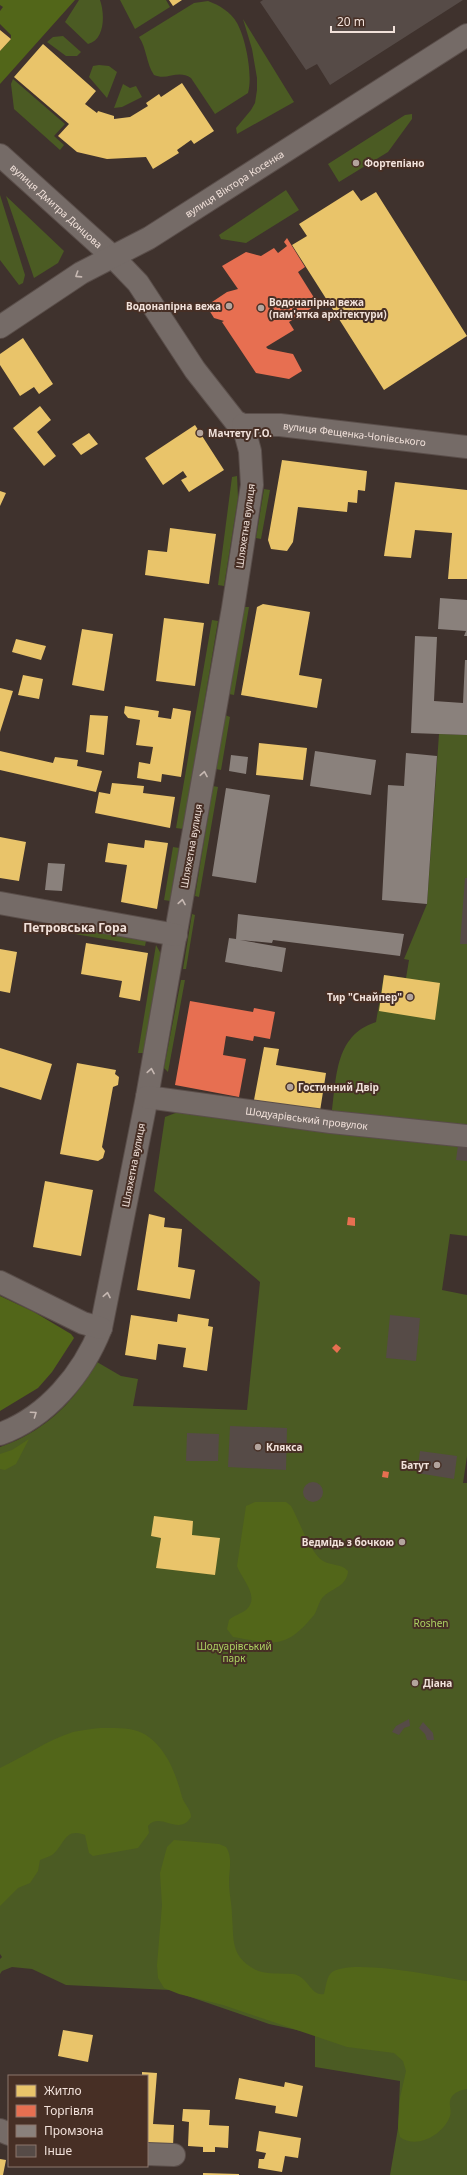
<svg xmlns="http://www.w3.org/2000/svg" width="467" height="2175" viewBox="0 0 467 2175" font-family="'Noto Sans',sans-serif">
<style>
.green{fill:#4b5b23}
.forest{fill:#526619}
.homes{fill:#e9c46a}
.shops{fill:#e76f51}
.industry{fill:#8a817c}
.building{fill:#564b47}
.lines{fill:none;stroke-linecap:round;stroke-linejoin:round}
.minor-casing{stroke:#5a4e4a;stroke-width:24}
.minor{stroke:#756b67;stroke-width:22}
.oneway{stroke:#c6b8b2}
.poi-dot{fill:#b3a49d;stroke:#472f25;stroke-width:1.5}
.labels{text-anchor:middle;stroke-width:4;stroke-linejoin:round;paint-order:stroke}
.poi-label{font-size:10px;font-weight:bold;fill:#f1e1da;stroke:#472f25;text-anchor:start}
.street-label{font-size:10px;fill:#f1e1da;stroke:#472f25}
.park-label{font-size:10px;fill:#acd162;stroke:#472f25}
.quarter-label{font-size:12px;font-weight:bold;fill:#f1e1da;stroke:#472f25}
</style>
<rect width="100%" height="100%" fill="#3f322d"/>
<path class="green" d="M79,0H100C105,14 105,40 88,44L65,22Z
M120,0H166L170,7L135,29Z
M208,1C219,5 231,12 237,23C246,39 253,76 248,93L215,114L191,78C178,69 167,81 154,75C146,63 147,49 139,37L194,3Z
M243,19L294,102L237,134L236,128L251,110L255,103L257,90V78L252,49Z
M63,36L81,52L77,56H66L47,42L53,37Z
M99,65L109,66L117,72L107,98L89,77L93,66Z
M13,79L65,124L54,136L64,145L60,150L14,109L11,84Z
M123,84L130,88L136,86L142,97L122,107L114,108Z
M412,114V119L388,152L339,182L328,164L405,115Z
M286,190L299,210L246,243L221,239L219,235Z
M0,195L25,275L23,283L19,285L0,260Z
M6,196L64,251L58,263L34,278Z
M237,476L238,498L224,586L218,585L232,477Z
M264,489L270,490L261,539L256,538Z
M244,607H249L234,695L229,694Z
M212,620L218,621L183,829L176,828Z
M225,715L230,717L221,770L216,769Z
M439,734L467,735V1236L450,1234L442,1290L467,1295V1456L463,1483H467V2175H390L398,2128L400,2081L315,2067V2034L269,2024L170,1990L66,1985L32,1969L12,1967L2,1971L0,1974V1959L2,1957L0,1954V1447C33,1436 62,1414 82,1385C88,1377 92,1369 97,1362L121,1376L138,1379L133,1406L247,1410L260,1282L154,1191L165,1117L178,1112L331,1118C337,1080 333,1036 376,1022L384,975L406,978L409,960L404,959L427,904Z
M213,786L218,787L199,897L195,896Z
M173,847L179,848L170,901L164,900Z
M192,914L195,915L186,969H183Z
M64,925L146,941L145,946L63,932Z
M156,945L161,954V960L143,1053H138Z
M181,980H185L168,1072L164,1068Z"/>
<path class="forest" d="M0,0H75L0,84V51L11,39V35L0,24V11L3,7L0,5Z
M0,1296L34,1312L71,1334L74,1338L52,1372L38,1388L0,1411Z
M29,1439L16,1464L5,1470L0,1469V1454L12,1450Z
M255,1502H286L291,1506C299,1520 310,1553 323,1561C331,1566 341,1563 348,1571C347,1586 333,1588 324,1596C319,1600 318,1609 314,1615C285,1650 275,1644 233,1637L227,1629L229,1620C234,1615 241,1614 246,1610C261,1597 241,1578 237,1566L246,1506Z
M100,1728C115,1728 134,1727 146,1735C167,1749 176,1774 182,1797C184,1804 191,1809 191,1817C179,1837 160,1811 148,1826L149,1833L138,1848L93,1856L89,1853L85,1835C64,1827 65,1845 52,1855C49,1857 44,1858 40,1860L38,1871L30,1883L18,1888L0,1906V1768C24,1757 47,1740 73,1732C82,1730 91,1729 100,1728Z
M174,1840L219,1844L226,1847C233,1858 229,1869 229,1882C229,1894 232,1904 232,1916C234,1939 230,1955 254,1969C265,1975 281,1973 293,1974C308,1976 311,1997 324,1994C326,1987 326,1979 331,1973C348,1957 442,1977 467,1981V2089C461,2090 454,2092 451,2098C448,2104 452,2110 450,2116C444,2134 417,2150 400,2137L398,2128L400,2098L406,2071L403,2061L394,2053L347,2047L223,2005L179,1994L164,1988L158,1978L157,1965L162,1905L160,1873L167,1847Z"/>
<path class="homes" d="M169,0H182L173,6Z
M0,30L11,39L0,51Z
M43,44L96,91L85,104L97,113L98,111L114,116V119L130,117L148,106L146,103L159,94L161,97L182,83L214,131L194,144L191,140L177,150L179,153L153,169L146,157L107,159L77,152L58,136L69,124L14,77Z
M353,190L361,201L376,192L467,336L384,390L292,245L307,236L299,224Z
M23,338L53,384L39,394L34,387L20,396L0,365V354Z
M40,406L51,420L37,432L56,456L44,466L13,428Z
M195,425L224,470L189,492L181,480L187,477L183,471L163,485L145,458Z
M89,433L98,444L81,455L72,444Z
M282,460L367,471L365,491L358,490L357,503L348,502L347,512L298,507L293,542L287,551L271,549L268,540Z
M395,482L467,490V579H448L452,533L415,530L411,558L384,556Z
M0,491L6,493L0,506Z
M170,528L216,534L209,584L145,575L148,550L167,552Z
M263,604L310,612L299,675L322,679L317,708L241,695L257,607Z
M164,618L204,623L195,686L156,681Z
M82,629L113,634L104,691L72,685Z
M16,639L46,646L41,660L12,652Z
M23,675L43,679L39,699L18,695Z
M0,688L13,691L0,732Z
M125,706L159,711L158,717L171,719L173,708L191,711L181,777L162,774L161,782L137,778L139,762L150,764L153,747L136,745L140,720L128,718L124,713Z
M90,715L108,716L104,755L86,752Z
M259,743L307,748L303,780L256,775Z
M0,751L53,763L55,757L78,760L77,766L102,771L96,792L0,770Z
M112,783L144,786L143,793L175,797L170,828L95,813L99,792L110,794Z
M0,837L26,842L19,881L0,878Z
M145,840L168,843L157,909L121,902L127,865L105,862L108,843L144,848Z
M86,943L148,953L140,1001L119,997L122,981L81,974Z
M0,949L17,952L10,993L0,991Z
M384,975L440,983L435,1020L379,1011Z
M264,1047L279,1049L276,1065L326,1073L320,1111L254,1100Z
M0,1048L52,1064L41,1100L0,1087Z
M77,1063L116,1070L115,1074L119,1077L118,1085L113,1087L102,1147L105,1151L103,1158L98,1161L60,1154Z
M45,1181L93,1190L81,1256L33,1247Z
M149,1214L165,1218L164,1227L182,1229L178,1267L195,1270L190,1299L137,1290Z
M178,1314L209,1319L208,1326L213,1327L207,1371L183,1367L186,1348L158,1344L156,1360L125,1355L131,1315L177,1322Z
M154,1516L193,1521L192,1535L220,1538L215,1575L156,1568L161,1538L151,1536Z
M63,2030L93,2035L88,2062L58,2056Z
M142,2072L157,2073L153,2124L174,2125L173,2146L147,2144V2076H142Z
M239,2078L284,2087L285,2082L303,2086L297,2117L275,2113L276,2106L235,2099Z
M183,2109L210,2110L209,2125L229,2126L228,2148L215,2147V2152H203V2147L188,2146L189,2122L182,2121Z
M259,2131L301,2138L298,2158L285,2156L282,2172L258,2168L259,2159H264L266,2153L256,2151Z
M0,2159L6,2160L3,2175H0Z
M203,2173L239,2174V2175H203Z"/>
<path class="shops" d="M287,238L305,267L298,272L318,304L289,322L294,330L266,347L268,349L293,354L302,371L289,379L256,373L222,322L224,321L214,318L209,310L212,302L227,292L238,289L222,266L246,252L261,256L274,248L278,253L287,246L284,242Z
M190,1001L253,1012L254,1008L275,1012L270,1039L254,1036L253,1041L226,1036L223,1055L246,1059L239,1097L175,1085Z
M348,1217L355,1218V1226L347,1225Z
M336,1344L341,1348L337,1353L332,1348Z
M383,1471L389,1472L388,1478L382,1477Z"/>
<path class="industry" d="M440,598L467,600V636H464L466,631L438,629Z
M415,636L437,637L434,701L463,703L465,660H467V735L411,733Z
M315,751L376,760L371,795L310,786Z
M406,753L437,756L427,904L382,900L388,785L404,786Z
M231,755L248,757L246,774L229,771Z
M226,788L270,795L256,883L212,876Z
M48,863L65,864L62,891L45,890Z
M238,914L404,934L400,956L273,940L272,943L240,940L286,948L282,972L225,962L229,938L236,939Z"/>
<path class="building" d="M263,0H463L330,85L317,64L306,70L260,2Z
M465,878H467V944H460Z
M458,1145L467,1146V1161L456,1160Z
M390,1315L420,1318L416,1361L386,1358Z
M230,1426L287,1428L286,1470L228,1467Z
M187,1433L219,1434L218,1461H186Z
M420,1451L457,1456L454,1479L417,1473Z
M303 1492a10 10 0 1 1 20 0a10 10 0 1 1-20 0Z
M409,1719L410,1726L404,1728L399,1735L392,1732L396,1726Z
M423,1722L433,1733L434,1740H427L425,1734L419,1728Z"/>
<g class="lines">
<defs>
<g id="minor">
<path id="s1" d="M0,155L113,257L138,283L195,370L235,421L243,425L250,451L252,485L233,608L147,1097L101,1328C83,1374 47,1417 0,1434"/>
<path id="s2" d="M0,327L81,273L149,238L467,35"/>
<path id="s3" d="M243,425H280L467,447"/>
<path d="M0,903L176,935"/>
<path id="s4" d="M147,1097L331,1122L467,1136"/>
<path d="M0,1282L83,1323L101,1328"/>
<path d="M0,2130L9,2134"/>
<path d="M147,2154L174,2155"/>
</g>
</defs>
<use href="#minor" class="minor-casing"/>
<use href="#minor" class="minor"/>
</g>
<defs><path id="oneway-chevron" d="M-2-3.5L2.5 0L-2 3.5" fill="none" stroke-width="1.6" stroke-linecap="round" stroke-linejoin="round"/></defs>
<g class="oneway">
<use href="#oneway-chevron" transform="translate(78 275) rotate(147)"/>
<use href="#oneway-chevron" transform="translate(204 774) rotate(-80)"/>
<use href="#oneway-chevron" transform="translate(182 902) rotate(-80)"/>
<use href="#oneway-chevron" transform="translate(151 1071) rotate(-80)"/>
<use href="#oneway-chevron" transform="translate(107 1295) rotate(-79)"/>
<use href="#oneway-chevron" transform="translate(34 1414) rotate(-35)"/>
</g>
<g class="poi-dot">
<circle cx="356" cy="163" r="4"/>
<circle cx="229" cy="306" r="4"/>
<circle cx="261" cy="308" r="4"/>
<circle cx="200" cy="433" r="4"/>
<circle cx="410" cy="997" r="4"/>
<circle cx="290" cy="1087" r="4"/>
<circle cx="258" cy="1447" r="4"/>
<circle cx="437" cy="1465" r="4"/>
<circle cx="402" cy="1542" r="4"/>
<circle cx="415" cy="1683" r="4"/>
</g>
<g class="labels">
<g class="poi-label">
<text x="364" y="167">Фортепіано</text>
<text x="269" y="306">Водонапірна вежа<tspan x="269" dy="12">(пам'ятка архітектури)</tspan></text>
<text x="221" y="310" text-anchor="end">Водонапірна вежа</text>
<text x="208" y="437">Мачтету Г.О.</text>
<text x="402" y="1001" text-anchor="end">Тир "Снайпер"</text>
<text x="298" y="1091">Гостинний Двір</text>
<text x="266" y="1451">Клякса</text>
<text x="429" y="1469" text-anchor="end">Батут</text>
<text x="394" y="1546" text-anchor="end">Ведмідь з бочкою</text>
<text x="423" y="1687">Діана</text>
</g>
<g class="street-label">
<text dy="4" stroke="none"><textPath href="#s2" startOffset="275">вулиця Віктора Косенка</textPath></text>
<text dy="4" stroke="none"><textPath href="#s1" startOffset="76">вулиця Дмитра Донцова</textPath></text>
<text dy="4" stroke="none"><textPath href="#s3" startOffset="112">вулиця Фещенка-Чопівського</textPath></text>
<text transform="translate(245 526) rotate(-82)" y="4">Шляхетна вулиця</text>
<text transform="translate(191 846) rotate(-80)" y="4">Шляхетна вулиця</text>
<text dy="4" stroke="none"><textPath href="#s4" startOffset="161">Шодуарівський провулок</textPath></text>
<text transform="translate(133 1165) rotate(-79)" y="4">Шляхетна вулиця</text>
</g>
<g class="park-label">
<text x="431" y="1627">Roshen</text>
<text x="234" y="1650">Шодуарівський<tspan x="234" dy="12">парк</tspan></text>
</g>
<g class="quarter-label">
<text x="75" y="932">Петровська Гора</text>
</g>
</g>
<rect x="8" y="2075" width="140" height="92" fill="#472f25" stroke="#8b766d"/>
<rect x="16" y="2085" width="20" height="12" fill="#e9c46a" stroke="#8b766d"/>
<text x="44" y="2095" font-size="12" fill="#f1e1da">Житло</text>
<rect x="16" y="2105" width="20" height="12" fill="#e76f51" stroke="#8b766d"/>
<text x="44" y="2115" font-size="12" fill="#f1e1da">Торгівля</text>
<rect x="16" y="2125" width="20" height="12" fill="#8a817c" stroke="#8b766d"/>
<text x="44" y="2135" font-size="12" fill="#f1e1da">Промзона</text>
<rect x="16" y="2145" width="20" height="12" fill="#564b47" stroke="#8b766d"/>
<text x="44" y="2155" font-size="12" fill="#f1e1da">Інше</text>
<path d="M331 26v6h63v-6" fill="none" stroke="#f1e1da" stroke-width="2"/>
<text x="337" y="26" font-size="12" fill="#f1e1da" stroke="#472f25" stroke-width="3" paint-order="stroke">20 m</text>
</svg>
